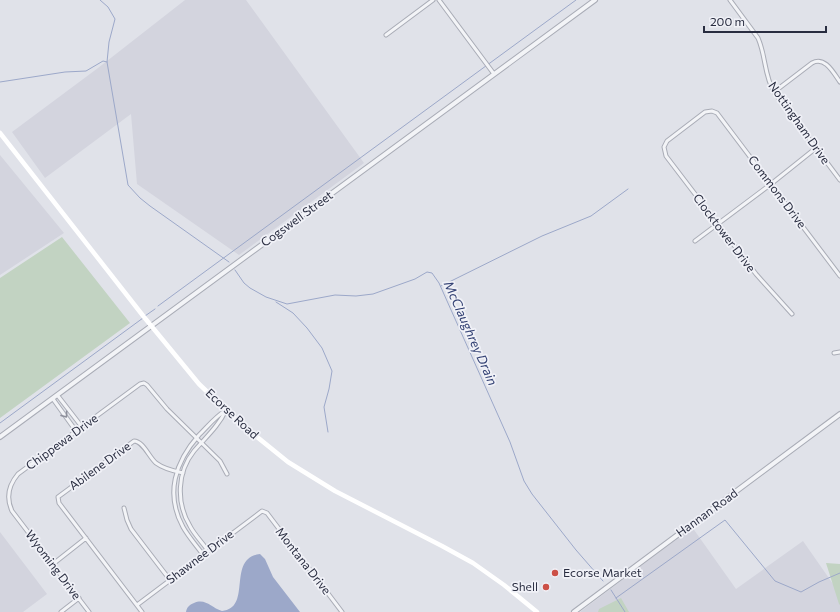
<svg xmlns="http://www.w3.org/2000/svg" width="840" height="612" viewBox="0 0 840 612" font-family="Commissioner,sans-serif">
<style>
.built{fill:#d3d4de}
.green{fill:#c2d3c2}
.water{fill:#9ca8c9}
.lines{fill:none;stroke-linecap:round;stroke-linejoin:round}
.stream{stroke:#9ca8c9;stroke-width:1}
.minor-casing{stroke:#a9acb6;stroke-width:5}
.tertiary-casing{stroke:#a9acb6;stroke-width:6}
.minor{stroke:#f3f4f7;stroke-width:3}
.tertiary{stroke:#f3f4f7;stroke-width:4}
.secondary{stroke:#fff;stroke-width:4.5}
.oneway{stroke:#8e909c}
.poi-dot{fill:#cc5047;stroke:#f0f1f7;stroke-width:1.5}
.labels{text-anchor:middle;stroke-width:3.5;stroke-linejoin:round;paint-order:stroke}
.street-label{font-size:12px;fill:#292d40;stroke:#f0f1f7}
.poi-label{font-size:12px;fill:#292d40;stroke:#f0f1f7;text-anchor:start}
.water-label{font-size:13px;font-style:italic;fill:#344274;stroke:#f0f1f7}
</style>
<rect width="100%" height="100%" fill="#e0e2e9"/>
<path class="built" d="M185,0H246L364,163L239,255L137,184L131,114L45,178L12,132L98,68Z
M0,155L64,233L0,275Z
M692,527L736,589L803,541L840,594V612H580Z
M0,532L47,594L23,612H0Z"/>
<path class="green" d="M62,237L130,323L0,418V278Z
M826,563L840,564V605L839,604Z
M621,598L629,612H598L599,609Z"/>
<path class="water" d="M260,554L265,559L273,577L300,612H186C187,607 189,605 194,603C206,598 211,608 222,611C253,608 226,558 260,554Z"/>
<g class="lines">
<path class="stream" d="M100,0L108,7L115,19L109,42L107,62L128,185L140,198L150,206L229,262
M0,82L65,72L86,71L103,61L107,62
M235,270L244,283L250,288L266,297L287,304L335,295L356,296L373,294L415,279L427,272L432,273L439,283L510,442L524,481L532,494L576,550L603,581
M441,286L542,236L591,216L628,189
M276,302L293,313L307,328L322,348L332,371L329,389L324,407L328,432
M158,306L576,0
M145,316L155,309
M0,423L143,318
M611,590L625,612
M616,598L725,520L775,581L801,592L819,582L840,573"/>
<defs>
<path id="minor" d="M439,0L494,74
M730,0L758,38C766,56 764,75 774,92L840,180
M386,35L433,0
M774,92L812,63C825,56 833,72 840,82
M695,241L771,184L816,148
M792,314L756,274L666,156L664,147L667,141L705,112L712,111L717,113L840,276
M834,353L840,352
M58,396L82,427
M53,399L76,431
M226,410C219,426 205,438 194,451C177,472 176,503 190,526C194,534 201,541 206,548V553L201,552C195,544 188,536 183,527C165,494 175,462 199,435C208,426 215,417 226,410Z
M124,508L127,520L131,529L170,580
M53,564L86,538
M137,605L262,511L267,513L342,612
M61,612L79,598
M89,612L12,511C6,498 8,486 18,474L140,384L144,383L147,385L167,409L220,461L227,474
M142,612L59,503L58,497L134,441C143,441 149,457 156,463C164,469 173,471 183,473"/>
<path id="tertiary" d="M0,437L595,0
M574,612L840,414"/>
</defs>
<use href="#minor" class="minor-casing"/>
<use href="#tertiary" class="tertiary-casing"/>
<use href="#minor" class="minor"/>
<use href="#tertiary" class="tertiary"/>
<path class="secondary" d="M0,133L144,317L199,384L241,424L288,462L335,491L442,546L473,563L504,585L537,612"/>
</g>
<defs><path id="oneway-chevron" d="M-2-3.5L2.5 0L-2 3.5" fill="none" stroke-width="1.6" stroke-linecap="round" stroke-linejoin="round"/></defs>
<use class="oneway" href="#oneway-chevron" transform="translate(65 415) rotate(54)"/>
<g class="poi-dot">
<circle cx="555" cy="573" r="4"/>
<circle cx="546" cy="587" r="4"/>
</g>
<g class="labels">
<g class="street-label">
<text transform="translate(799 123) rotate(55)" y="4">Nottingham Drive</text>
<text transform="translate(777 192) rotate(53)" y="4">Commons Drive</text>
<text transform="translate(297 219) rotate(-36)" y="4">Cogswell Street</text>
<text transform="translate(724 233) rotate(53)" y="4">Clocktower Drive</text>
<text transform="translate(232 414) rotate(43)" y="4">Ecorse Road</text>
<text transform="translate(62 442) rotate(-36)" y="4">Chippewa Drive</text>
<text transform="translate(100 466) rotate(-36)" y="4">Abilene Drive</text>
<text transform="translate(707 513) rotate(-36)" y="4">Hannan Road</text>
<text transform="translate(200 557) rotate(-37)" y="4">Shawnee Drive</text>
<text transform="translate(303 561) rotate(52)" y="4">Montana Drive</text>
<text transform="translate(53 565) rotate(53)" y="4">Wyoming Drive</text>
</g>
<g class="poi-label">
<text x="563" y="577">Ecorse Market</text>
<text x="538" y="591" text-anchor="end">Shell</text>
</g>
<g class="water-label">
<text transform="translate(471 333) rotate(66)" y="5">McClaughrey Drain</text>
</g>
</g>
<path d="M704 26v6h122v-6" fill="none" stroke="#292d40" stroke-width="2"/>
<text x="710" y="26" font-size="12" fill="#292d40" stroke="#f0f1f7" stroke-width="3" paint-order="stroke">200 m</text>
</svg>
